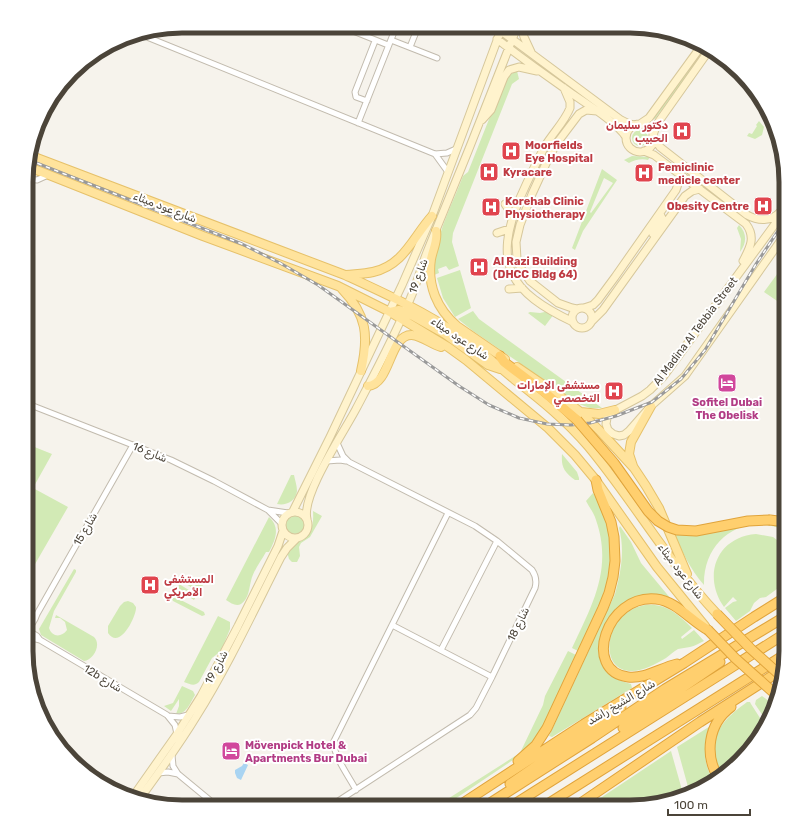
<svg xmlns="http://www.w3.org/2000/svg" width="812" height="833" viewBox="0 0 812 833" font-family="Rubik,Vazirmatn,sans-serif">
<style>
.green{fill:#d2eab5;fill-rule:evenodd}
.water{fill:#a9d4f2}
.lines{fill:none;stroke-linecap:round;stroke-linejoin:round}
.street-casing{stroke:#c2bbae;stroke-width:7}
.secondary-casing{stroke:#d6c79b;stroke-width:9}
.primary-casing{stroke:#e6c16a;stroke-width:10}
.highway-casing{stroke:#e0a43c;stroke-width:11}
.street{stroke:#fff;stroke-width:5}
.secondary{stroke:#fff3cd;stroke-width:7}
.primary{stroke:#ffe39c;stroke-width:8}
.highway{stroke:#ffcf6e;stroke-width:9}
.rail-casing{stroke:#9a9a9a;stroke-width:3}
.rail{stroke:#fff;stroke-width:1.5;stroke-dasharray:4.5;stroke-linecap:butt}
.highway-bridge-casing{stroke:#e0a43c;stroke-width:11;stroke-linecap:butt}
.highway-bridge{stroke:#ffcf6e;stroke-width:9}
.labels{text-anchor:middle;stroke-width:4;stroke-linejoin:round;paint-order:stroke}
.health-label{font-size:11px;font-weight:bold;fill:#be3a42;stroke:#fff;text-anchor:start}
.street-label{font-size:11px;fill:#4b4439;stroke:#fff}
.hotel-label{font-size:11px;font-weight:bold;fill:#b23c85;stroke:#fff}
.rim{fill:none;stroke:#4b4439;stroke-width:5}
</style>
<rect width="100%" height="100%" fill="#f6f3ec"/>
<path class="green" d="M706,46L708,47L655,119L653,118Z
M517,71L519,79L512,84L453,233L452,242L459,266L449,270L446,266L438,269L439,273L434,275C432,241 451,208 463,176L468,172L503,84L509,75Z
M759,121L764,127L762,135L755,139L747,136L749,133L752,134L757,126L756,125Z
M632 138a8 8 0 1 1 16 0a8 8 0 1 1-16 0Z
M632,156L650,157L648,160C642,158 634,160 629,163L624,160Z
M602,169L617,180L583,231L575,250L572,248ZM604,178L613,183L591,213L590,212Z
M739,225C747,233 747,243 740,252L741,239L737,228Z
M786,262V307L764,292Z
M460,270L471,308L455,317L443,298L437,278Z
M473,311L479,319L602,408H590L579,404L473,331L458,319Z
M549,311L554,314L545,326L528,313L530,312L540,313Z
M27,444L52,454L33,488L68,507L27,578Z
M562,454L577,472L579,478V480H575C564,472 561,467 562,454Z
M291,475H294C295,480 297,486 297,491C296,501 286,506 277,504Z
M593,493C600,500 603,511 606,521C621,569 598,609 578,651L572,648C592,605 613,569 596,520C594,513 589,507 586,501Z
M313,511L322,516L310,537L301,543L299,547L300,556L297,562H292L289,559L287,552C301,533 315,540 313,511Z
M285 524a10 10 0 1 1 20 0a10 10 0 1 1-20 0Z
M269,517C281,528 275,540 269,552H266C261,561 253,571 251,581C249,588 249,599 241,604C236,607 231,603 226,600Z
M742,524H786V531C744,511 703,539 704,585C690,569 682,551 673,532Z
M620,526L631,542L641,563L671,599C665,597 659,594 653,594C603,595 573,670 631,684L632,688L552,737L549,736L615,594C621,572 625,550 619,528Z
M756,534L773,537L785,546L786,581L781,586L766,597L760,598L754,603L750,611L736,621L725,608L733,602L737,601L733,597L724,607L722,604C703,573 718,537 756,534Z
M74,569L76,570V572L54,611L49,628C52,637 61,638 67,630L65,622L60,618H55L56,615L94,637C102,645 93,660 84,661L41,635L39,629Z
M183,578H187L203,585L199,592L181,581Z
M179,584L197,595L194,600C188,596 177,593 179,584Z
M173,597H175L204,612L205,615L202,616L173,601L172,599Z
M128,601L133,603L136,607C137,615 120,651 108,633V626L120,606L124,602Z
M645,605C666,603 678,614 692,628L681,637L682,639L694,630L704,641C699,643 695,646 690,647C686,648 682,648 678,649C673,652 670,655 666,658C656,664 643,671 632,671C604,671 605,636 619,620C626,612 634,607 645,605Z
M218,616L230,622V629L221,651L212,658L199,682C194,687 190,684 184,682Z
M568,651L576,655L540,732L532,744L516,758L443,807H435L520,753L543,705L545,696Z
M182,686L193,691L195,695C190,703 187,714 176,714L179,706V699L171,711L164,706L173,703Z
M762,696L773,704L767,722L755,704L756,700Z
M747,702H750L751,704L760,718L766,725L765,729L722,775C720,771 717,766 715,761C708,733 727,717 747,702Z
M712,725C702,744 703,764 714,782L690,794L677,747Z
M671,751L684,797L680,799L653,804L612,806C604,802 599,807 591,807L590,805Z"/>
<path class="water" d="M244,763L248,765L241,780L237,778L235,773V770L242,766Z"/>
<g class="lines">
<defs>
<path id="street" d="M343,27L388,45
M137,33L435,154L447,153L456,149
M391,40L437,58
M410,47L418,27
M367,101L356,97L355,92L375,41
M358,123L396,27
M435,154L448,172
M29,179L37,180L48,175
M28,404L171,460L214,481L268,510L288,513
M327,461L340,460L346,461
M269,511L282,524
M392,625L492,677
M26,627L32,617L37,614
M27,630L37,636L40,640
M26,634L35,619L37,614L133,445
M26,634L36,639L40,640L167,715L175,725L177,734
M441,650L497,541
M168,716L180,717L188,715
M172,755L173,766L178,774L218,807
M158,773L168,772L178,774
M356,790C350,778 332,754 334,741L448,513
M329,807L470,715L476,708L492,677L535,588C537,581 536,576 532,570L497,541L475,526L349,462L343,456L337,443"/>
<path id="secondary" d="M521,27L524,37L531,52
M501,31L621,120L629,124L635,125
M497,39C519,56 541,72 564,88C580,100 616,121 626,137
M564,88L570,102V108C565,121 553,133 545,146C536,163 528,180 520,198C492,265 510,292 573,322
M482,120L491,110L504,77L509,70L519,67L537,71
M640,124L649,118L702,45
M626 138a14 14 0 1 1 28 0a14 14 0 1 1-28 0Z
M653,135L657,124L710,49
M653,136L660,147L747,215C758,221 771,222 780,212
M644,151L654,155L746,224C756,237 750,248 743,261
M505,204L513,216
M786,209L663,377L650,390L642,396L610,413L607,418L606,424L608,430L613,434L619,436L624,435L629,431L651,406L685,376L786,233
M497,233L509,229
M653,234L662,218L661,216L659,215
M509,289L522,288
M572 318a10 10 0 1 1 20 0a10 10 0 1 1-20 0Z
M584,308L593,305L598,300L615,277L676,190L681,175
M577,309L572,308L558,303L530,281L520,267L517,259L516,242L520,225L532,194L549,157L557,143L579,114L586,110L597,111
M592,321L603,310L685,196L692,191L700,189
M293,511L330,437L402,285L432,216L502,27
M282 525a13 13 0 1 1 26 0a13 13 0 1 1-26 0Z
M307,519C301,495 344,432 356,409C376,371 397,332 413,292C418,279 422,265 427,252C458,177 488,102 517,27
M134,795L177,734L201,696L238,626L278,546L283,531
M141,797C160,771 179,745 196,717C228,666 254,610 281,557L287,548L297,538"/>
<path id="primary" d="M29,155L345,275C384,293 424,311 460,336C479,349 496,364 514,379C541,400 566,420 588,446C633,500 668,562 717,614
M29,167L203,236L338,286L390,312L448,347L466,360L548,428L575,455L595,479L657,567L705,626
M436,231C438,240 433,249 431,259C427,285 437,309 457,326L505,359
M346,275C355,274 364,274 373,272C404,265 413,237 432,216
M342,289C367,315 369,336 361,371
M390,312L399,310L413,316L445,334L488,365L500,369
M517,367L561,397L579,411L599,430L634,468L646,486L659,508L687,574
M368,386C391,384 389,334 412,335C422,336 431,344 441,347
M581,412L599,414L615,410
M633,466L629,454L631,442L651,406"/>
<path id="highway" d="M500,356L504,362L544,392L577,420
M770,520L786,522
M677,664C660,668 645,679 628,677C582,671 606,594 656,599C676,601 690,620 708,630
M623,728L720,662
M518,761L536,745L547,728L603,608L609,593L613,577L615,561L614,537L611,522L598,490L596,480
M719,779C704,755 708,724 731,707
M510,784L605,719L621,707
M457,807L584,724L684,663L754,617L786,597
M484,807L592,738L665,689L786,616
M510,807L786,633
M543,807L786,654
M575,807L700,722L783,669"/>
</defs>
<use href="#street" class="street-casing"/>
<use href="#secondary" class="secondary-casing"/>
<use href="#primary" class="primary-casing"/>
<use href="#highway" class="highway-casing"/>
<use href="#street" class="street"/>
<use href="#secondary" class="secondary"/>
<use href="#primary" class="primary"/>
<use href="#highway" class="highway"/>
<defs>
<path id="rail" d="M29,160L242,244L280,263L318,285L459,386L489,405L519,418L547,424L571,425L590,423L616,416L652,402L681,379L705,350L756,264L786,219"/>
</defs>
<use href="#rail" class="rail-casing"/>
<use href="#rail" class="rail"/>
<defs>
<path id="highway-bridge" d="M577,420L614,463L648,511L658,521L668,527L677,530L696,531L748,521L770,520
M717,614L751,649L781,676
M708,630L735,658L773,692"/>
</defs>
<use href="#highway-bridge" class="highway-bridge-casing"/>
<use href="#highway-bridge" class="highway-bridge"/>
</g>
<defs>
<symbol id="hospital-square" viewBox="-11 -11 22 22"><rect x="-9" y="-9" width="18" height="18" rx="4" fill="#e0444e" stroke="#fff"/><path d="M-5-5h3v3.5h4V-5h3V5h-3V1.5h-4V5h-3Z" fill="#fff"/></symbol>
<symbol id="hotel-square" viewBox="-11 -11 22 22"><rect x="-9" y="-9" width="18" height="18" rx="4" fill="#d1479c" stroke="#fff"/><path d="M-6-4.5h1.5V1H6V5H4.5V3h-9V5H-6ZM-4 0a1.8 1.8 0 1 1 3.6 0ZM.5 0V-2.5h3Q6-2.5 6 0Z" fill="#fff"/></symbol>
</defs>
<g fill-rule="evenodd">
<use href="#hospital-square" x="671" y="120" width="22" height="22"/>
<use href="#hospital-square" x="500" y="140" width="22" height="22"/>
<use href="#hospital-square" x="478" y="161" width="22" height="22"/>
<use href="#hospital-square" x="633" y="162" width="22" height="22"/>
<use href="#hospital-square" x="752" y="195" width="22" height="22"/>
<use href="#hospital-square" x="480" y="196" width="22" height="22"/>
<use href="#hospital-square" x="468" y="256" width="22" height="22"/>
<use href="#hotel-square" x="716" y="372" width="22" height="22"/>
<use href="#hospital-square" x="603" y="380" width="22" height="22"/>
<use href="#hospital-square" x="139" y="574" width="22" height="22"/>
<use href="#hotel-square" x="220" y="740" width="22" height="22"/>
</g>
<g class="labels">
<g class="health-label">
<text x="668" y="129" text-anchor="end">دكتور سليمان<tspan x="668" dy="13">الحبيب</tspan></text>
<text x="525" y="149">Moorfields<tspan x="525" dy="13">Eye Hospital</tspan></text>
<text x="658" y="171">Femiclinic<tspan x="658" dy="13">medicle center</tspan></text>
<text x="503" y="176">Kyracare</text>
<text x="505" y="205">Korehab Clinic<tspan x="505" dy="13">Physiotherapy</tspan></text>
<text x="749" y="210" text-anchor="end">Obesity Centre</text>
<text x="493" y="265">Al Razi Building<tspan x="493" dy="13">(DHCC Bldg 64)</tspan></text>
<text x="600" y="389" text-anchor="end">مستشفى الإمارات<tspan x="600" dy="13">التخصصي</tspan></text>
<text x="164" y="583">المستشفى<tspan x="164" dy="13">الأمريكي</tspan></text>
</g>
<g class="street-label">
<text transform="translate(165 207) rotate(21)" y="4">شارع عود ميثاء</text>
<text transform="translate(418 276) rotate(-70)" y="4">شارع 19</text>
<text transform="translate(695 331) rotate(-53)" y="4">Al Madina Al Tebbia Street</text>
<text transform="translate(460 338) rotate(34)" y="4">شارع عود ميثاء</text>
<text transform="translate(150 452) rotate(22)" y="4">شارع 16</text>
<text transform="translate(85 529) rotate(-60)" y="4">شارع 15</text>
<text transform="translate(681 571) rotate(52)" y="4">شارع عود ميثاء</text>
<text transform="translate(518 624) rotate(-64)" y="4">شارع 18</text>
<text transform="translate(216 667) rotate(-62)" y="4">شارع 19</text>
<text transform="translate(103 678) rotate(31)" y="4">12b شارع</text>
<text transform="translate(621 702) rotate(-31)" y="4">شارع الشيخ راشد</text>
</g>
<g class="hotel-label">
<text x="727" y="406">Sofitel Dubai<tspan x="727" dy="13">The Obelisk</tspan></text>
<text x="245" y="749" text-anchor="start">Mövenpick Hotel &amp;<tspan x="245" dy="13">Apartments Bur Dubai</tspan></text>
</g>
</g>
<path d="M0 0H812V833H0ZM182 33H630A149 149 0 0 1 779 182V651A149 149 0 0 1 630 800H182A149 149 0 0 1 33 651V182A149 149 0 0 1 182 33Z" fill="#fff" fill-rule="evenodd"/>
<path class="rim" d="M182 33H630A149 149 0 0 1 779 182V651A149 149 0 0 1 630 800H182A149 149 0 0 1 33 651V182A149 149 0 0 1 182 33Z"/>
<path d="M668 809v6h82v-6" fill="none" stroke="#4b4439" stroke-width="2"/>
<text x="674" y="809" font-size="12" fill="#4b4439" stroke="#ffffff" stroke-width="3" paint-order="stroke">100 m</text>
</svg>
